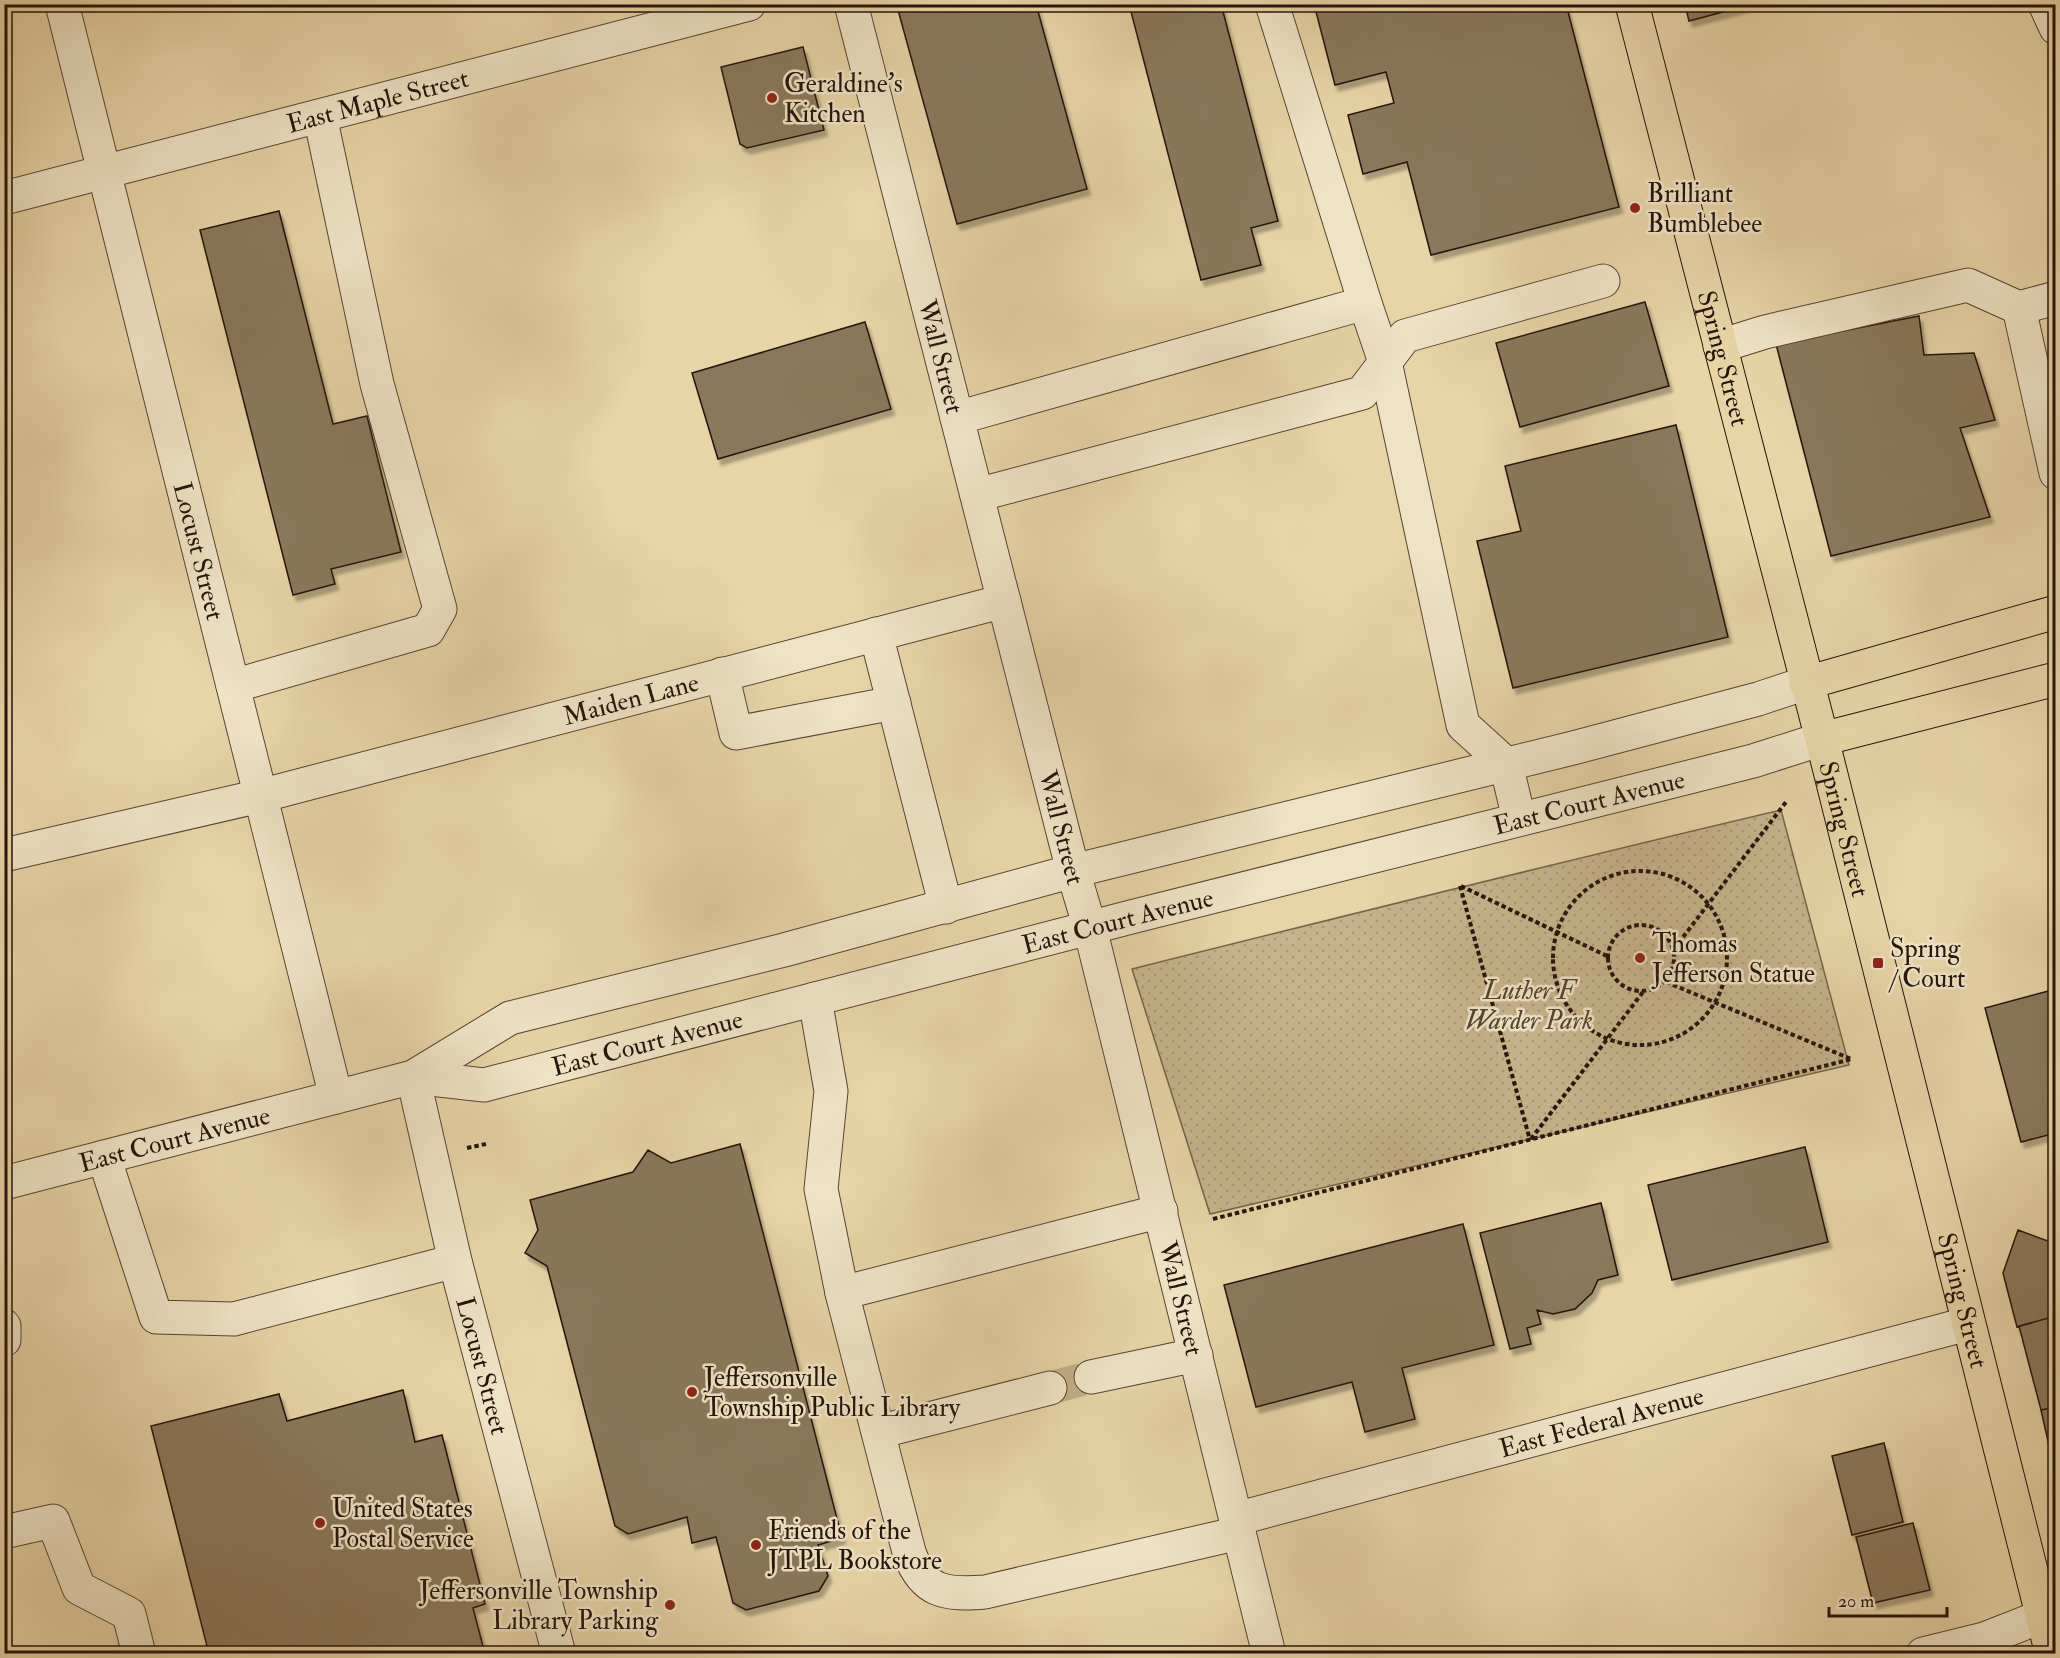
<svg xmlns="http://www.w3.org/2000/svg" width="2060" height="1658" viewBox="0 0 2060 1658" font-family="'IM FELL Double Pica',serif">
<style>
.park{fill:url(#park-dots);stroke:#76644b;stroke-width:1.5}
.building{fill:#8a785c;stroke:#25140a;stroke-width:1.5;filter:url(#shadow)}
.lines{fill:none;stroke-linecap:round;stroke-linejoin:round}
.minor-tunnel{stroke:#c0ae88;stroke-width:33;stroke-dasharray:33 16;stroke-linecap:butt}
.minor-casing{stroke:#564431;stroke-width:35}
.major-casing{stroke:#25140a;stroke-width:35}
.path{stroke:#25140a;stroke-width:4;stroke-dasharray:4.5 3;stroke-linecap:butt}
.minor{stroke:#efe3c6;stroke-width:33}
.major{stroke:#e7d4a7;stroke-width:33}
.poi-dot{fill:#8f2418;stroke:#efe3c6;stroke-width:2}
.labels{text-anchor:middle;stroke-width:5;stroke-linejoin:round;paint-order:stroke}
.poi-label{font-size:26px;fill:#25140a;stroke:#efe3c6;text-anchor:start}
.street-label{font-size:26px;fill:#25140a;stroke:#efe3c6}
.park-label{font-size:26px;font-style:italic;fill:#554431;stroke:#efe3c6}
</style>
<defs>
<pattern id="park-dots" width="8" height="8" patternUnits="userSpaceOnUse" patternTransform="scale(1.5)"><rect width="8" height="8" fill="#c6b38c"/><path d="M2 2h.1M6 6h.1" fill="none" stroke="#a97" stroke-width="1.8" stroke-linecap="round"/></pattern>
<filter id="shadow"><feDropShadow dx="3.5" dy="6" stdDeviation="1.5" flood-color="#0004"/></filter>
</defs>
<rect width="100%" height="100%" fill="#e7d4a7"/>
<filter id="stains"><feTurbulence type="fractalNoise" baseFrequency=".00333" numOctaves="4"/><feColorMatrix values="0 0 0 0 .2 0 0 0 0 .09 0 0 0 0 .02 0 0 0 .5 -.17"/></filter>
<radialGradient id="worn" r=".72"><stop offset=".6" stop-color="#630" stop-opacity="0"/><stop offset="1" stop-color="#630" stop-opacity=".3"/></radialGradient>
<path class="park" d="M1781,810L1849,1065L1210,1214L1132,969C1348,915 1564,861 1781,810Z"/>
<path class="building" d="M919,4H1036L1087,189L957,224L898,10Z
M1129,4H1221L1278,221L1251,228L1261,265L1201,280Z
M1314,4H1566L1619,207L1431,255L1407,162L1363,174L1348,115L1394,103L1386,72L1335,85Z
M1685,4H1753L1689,21Z
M803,47L824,130L747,148L740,144L721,67Z
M279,211L333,424L367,416L401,552L331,569L335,584L293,595L200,230Z
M1645,302L1669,386L1520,427L1496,343Z
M1919,316L1924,355L1974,353L1995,420L1960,428L1990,517L1831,556L1776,344Z
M865,322L891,409L718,459L692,373Z
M1676,425L1728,637L1513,688L1477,541L1521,531L1505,466Z
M2056,989V1133L2021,1142L1985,1008Z
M740,1144L842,1538L818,1545L828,1576L819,1591L746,1610L733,1603L716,1537L692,1543L687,1517L628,1534L615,1526L547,1266L525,1253L538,1230L530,1200L633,1172L648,1150L671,1163Z
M1805,1147L1828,1242L1672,1280L1648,1185Z
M1601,1203L1618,1275L1598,1280L1592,1293L1575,1309L1553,1314L1537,1310L1541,1324L1527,1328L1531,1344L1510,1349L1480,1233Z
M1463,1224L1494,1345L1402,1368L1415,1419L1365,1432L1352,1382L1256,1407L1224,1285Z
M2018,1230L2056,1244V1316L2017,1327L2003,1273Z
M2056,1316V1407L2041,1410L2019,1326Z
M403,1390L415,1442L442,1435L485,1604L473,1608L485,1654H209L151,1426L279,1394L287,1421Z
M2056,1407V1477L2041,1410Z
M1884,1443L1903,1522L1852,1535L1832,1456Z
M1913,1523L1930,1590L1873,1603L1856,1537Z"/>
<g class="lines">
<path class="minor-tunnel" d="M1050,1388L1091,1377"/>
<defs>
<g id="minor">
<path id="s1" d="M62,4L336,1097"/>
<path id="s2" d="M851,4L1073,871L1090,928L1269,1654"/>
<path d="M2045,4L2056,28"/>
<path id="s3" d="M4,198L749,4"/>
<path d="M2056,298L2019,308L2056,473"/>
<path d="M1365,303L1385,362L1463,725L1506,764L1519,819"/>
<path d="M1720,346L1765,332L1968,285L2019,308"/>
<path d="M957,418L1365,303L1272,4"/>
<path d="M977,495L1362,393L1405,336L1603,281"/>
<path d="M876,634L946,907"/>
<path d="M722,674L736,733L894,703"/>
<path d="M233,686L428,630L440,609L377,384L320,116"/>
<path id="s4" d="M4,855L260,796L1004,601"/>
<path d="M815,999L831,1091L821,1189L842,1293L909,1552C923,1593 946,1595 985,1592L1239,1533"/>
<path id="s5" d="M413,1077L484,1085L1135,916L1753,761L1822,739"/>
<path id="s6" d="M413,1077L455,1261L559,1654"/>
<path d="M104,1157L156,1317L234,1319L455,1261"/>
<path id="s7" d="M4,1183L413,1077L510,1018L784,950L1073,871L1573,748L1758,699L1806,683"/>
<path d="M842,1293L1161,1211"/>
<path d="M4,1326V1340"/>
<path d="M1091,1377L1196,1355"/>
<path d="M878,1432L1050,1388"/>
<path id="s8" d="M1236,1519L1967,1324"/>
<path d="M4,1532L53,1521L79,1588L129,1614L139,1654"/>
<path d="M1923,1654L1984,1639L2043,1616H2056"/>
</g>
<g id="major">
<path id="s9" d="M1632,4L1822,739L2052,1654"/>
<path d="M1806,683L2056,612"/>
<path d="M1822,739L2056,679"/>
</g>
</defs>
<use href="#minor" class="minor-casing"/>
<use href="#major" class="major-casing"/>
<path class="path" d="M1553 958a87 87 0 1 1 174 0a87 87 0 1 1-174 0Z
M1460,886L1530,1140
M1461,886L1607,956
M1608 958a33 33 0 1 1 66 0a33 33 0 1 1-66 0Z
M1674,949L1786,802
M1666,982L1851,1059
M1531,1139L1643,992
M467,1148L486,1144
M1213,1219L1852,1059"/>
<use href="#minor" class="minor"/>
<use href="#major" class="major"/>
</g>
<g class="poi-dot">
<circle cx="772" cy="98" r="6"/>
<circle cx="1635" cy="208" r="6"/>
<circle cx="1640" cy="958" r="6"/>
<rect x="1872" y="957" width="12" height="12" rx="3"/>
<circle cx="692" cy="1392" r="6"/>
<circle cx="320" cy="1523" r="6"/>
<circle cx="756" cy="1545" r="6"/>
<circle cx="670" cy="1605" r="6"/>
</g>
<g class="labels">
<g class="poi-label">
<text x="784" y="92">Geraldine's<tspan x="784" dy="30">Kitchen</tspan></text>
<text x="1647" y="202">Brilliant<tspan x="1647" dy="30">Bumblebee</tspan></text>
<text x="1652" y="952">Thomas<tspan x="1652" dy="30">Jefferson Statue</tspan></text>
<text x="1890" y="957">Spring<tspan x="1890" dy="30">/ Court</tspan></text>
<text x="704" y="1386">Jeffersonville<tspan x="704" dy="30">Township Public Library</tspan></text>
<text x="332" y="1517">United States<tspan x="332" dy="30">Postal Service</tspan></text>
<text x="768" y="1539">Friends of the<tspan x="768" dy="30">JTPL Bookstore</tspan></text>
<text x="658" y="1599" text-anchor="end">Jeffersonville Township<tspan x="658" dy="30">Library Parking</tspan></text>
</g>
<g class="street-label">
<text dy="9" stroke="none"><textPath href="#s3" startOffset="386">East Maple Street</textPath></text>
<text dy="9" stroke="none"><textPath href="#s2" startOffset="364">Wall Street</textPath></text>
<text dy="9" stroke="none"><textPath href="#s9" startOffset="366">Spring Street</textPath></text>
<text dy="9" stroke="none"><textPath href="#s1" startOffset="564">Locust Street</textPath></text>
<text dy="9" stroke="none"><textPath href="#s4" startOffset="646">Maiden Lane</textPath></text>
<text dy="9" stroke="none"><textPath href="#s5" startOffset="1212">East Court Avenue</textPath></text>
<text dy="9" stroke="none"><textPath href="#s2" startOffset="850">Wall Street</textPath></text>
<text dy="9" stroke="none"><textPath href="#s9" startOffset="852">Spring Street</textPath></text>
<text dy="9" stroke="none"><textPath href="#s5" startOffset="726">East Court Avenue</textPath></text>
<text dy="9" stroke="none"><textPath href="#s5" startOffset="240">East Court Avenue</textPath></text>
<text dy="9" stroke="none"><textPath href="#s7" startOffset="176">East Court Avenue</textPath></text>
<text dy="9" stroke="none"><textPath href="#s2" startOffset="1336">Wall Street</textPath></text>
<text dy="9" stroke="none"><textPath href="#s9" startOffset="1338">Spring Street</textPath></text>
<text dy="9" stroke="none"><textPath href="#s6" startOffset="297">Locust Street</textPath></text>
<text dy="9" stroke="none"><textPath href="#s8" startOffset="378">East Federal Avenue</textPath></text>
</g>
<g class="park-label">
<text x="1529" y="999">Luther F<tspan x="1529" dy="30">Warder Park</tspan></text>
</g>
</g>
<rect width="2060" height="1658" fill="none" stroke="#e7d4a7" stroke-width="24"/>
<rect x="6" y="6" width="2048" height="1646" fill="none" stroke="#25140a" stroke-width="3"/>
<rect x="12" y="12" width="2036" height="1634" fill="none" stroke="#25140a" stroke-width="1.5"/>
<path d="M1829 1607v9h118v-9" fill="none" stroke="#25140a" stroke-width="3"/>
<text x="1838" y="1607" font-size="18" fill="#25140a" stroke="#efe3c6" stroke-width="4.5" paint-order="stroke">20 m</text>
<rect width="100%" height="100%" filter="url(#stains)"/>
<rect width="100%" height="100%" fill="url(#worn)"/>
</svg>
